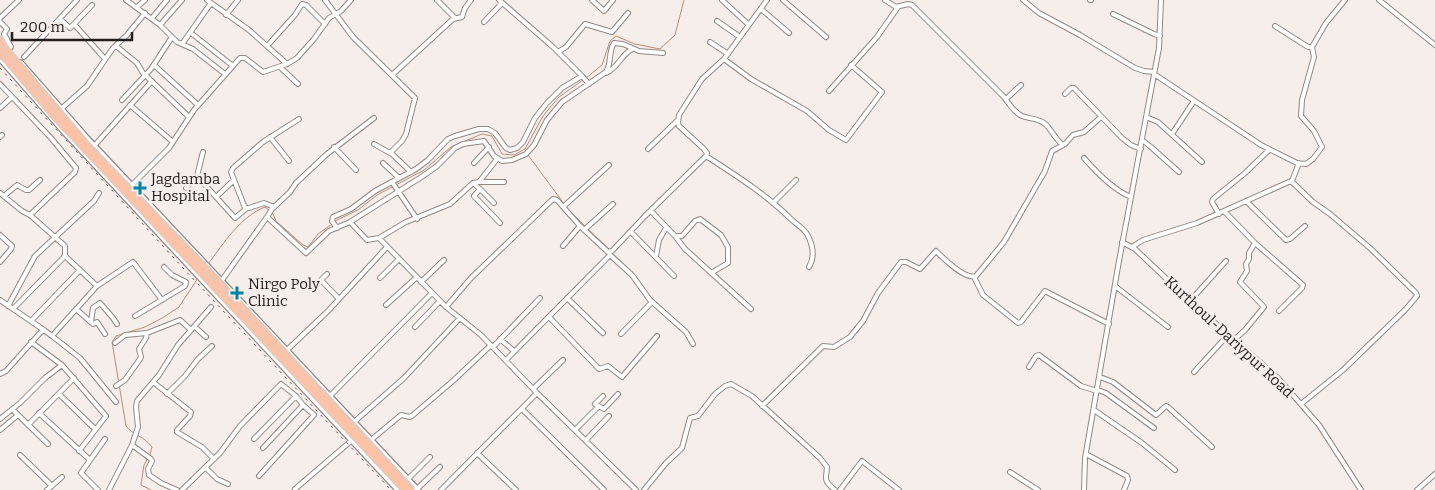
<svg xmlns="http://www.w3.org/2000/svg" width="1435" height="490" viewBox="0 0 1435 490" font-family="Bitter,serif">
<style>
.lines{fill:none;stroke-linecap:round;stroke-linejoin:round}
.stream{stroke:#c58c73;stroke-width:1}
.minor-casing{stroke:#918986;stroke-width:6}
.tertiary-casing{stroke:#918986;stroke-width:7}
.trunk-casing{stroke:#cececd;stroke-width:8}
.minor{stroke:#fff;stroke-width:4}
.tertiary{stroke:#fff;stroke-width:4.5}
.trunk{stroke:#fec2a6;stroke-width:5.5}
.rail{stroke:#615c5a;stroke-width:1;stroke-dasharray:2.5 5;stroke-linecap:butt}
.trunk-bridge-casing{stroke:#cececd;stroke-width:8;stroke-linecap:butt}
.trunk-bridge{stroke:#fec2a6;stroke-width:5.5}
.poi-dot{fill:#0084a7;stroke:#f6eeea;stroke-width:2}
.labels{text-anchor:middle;stroke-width:5;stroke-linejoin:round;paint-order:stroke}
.poi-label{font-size:15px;fill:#211e1d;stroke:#f6eeea;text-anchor:start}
.street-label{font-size:15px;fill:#211e1d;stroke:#f6eeea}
</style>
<rect width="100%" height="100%" fill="#f6eeea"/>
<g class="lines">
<path class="stream" d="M586,78L602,65L610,41L616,36L635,44L660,49L675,35L684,0
M528,155L562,201
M571,212L585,226
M335,221L358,210L377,195L424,170L451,147L482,134L492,136L502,154L514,155L525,149L543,116L559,97L583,80
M587,228L610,250
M612,253L635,275
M208,264C224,243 240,217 265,207L273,214L276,221L303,245L308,247L318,234L332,224
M151,490L141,485L144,465L150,454L152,447C144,436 134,436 126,426L112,342L116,336L145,327L164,317L179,307L198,278"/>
<defs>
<path id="minor" d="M126,0L160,25L177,42L193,49L225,74
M207,0L249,30L287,64
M325,0L353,37L415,98L406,134L402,141L390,153L374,144
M437,0L455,18
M499,0L553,47L582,76
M592,0L604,11L613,0
M722,0L749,25
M783,0L826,37
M885,0L896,7L908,4L912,5L1003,96C1009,103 1013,112 1022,116C1029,119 1037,118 1044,123C1051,128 1054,138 1062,144H1065L1073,135L1084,132L1101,117
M1023,0L1039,13L1080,35L1135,68L1144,71L1154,72
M1090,0H1091
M1379,0L1435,45
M92,5L74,24L105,59
M137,7L145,0
M761,9L789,33
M1113,14L1154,34L1160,36
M226,15L238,0
M0,18L19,0
M152,18L167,0
M60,19L70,28L74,24
M717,21L740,37
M0,22L7,29L4,34L11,47L3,59
M484,22L502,3
M160,25L182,0
M1275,26L1308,47H1312L1326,23L1345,0
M191,33L233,66
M710,42L728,54
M182,44L211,3
M116,46L137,63L143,73L189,117
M267,46L295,15L302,4L306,5L325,24
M558,52L566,47L585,24L612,32L628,13
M24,57L77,0
M724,59L751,79L807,111L829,130L846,140L882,92L851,65
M154,65L198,105
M280,67L298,84
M606,73C618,68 621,55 632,49
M1154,74L1261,145L1297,163L1306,164L1313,159L1322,147L1314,131L1301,116L1302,100L1314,57L1312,47
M392,75L453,19L462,17L465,8L471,0
M0,84L51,138L76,168L75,172L30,215
M829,91L877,37L898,7
M1065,94L1071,88H1074L1122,138L1131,145L1141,149
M1006,99L1021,85
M122,100L151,69L172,37
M130,105L173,142
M0,108L12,97
M61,109L87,86L113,48L127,35L145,13
M1146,117L1158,122L1202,162
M1172,134L1194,101
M0,137L2,135
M270,137L289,161
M1142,140L1151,147L1179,172
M94,146L152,81
M334,147L356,170
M648,149L678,120
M391,153L411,172
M706,156C737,176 767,195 793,221C798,225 804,229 807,234C813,245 815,257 809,267
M1084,158C1097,173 1113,190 1131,197
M383,163L399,178
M474,163L489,147
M197,176L235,218L247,208
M1292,181L1299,163
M392,182L417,219
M479,182L497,159
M504,182H479L473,183L450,204L406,222L379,238L446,307L481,335L537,393L636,490
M473,183L480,189L474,196L500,223
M132,185L169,148L194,110L240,58H245L263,72L287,64L297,58L314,39L329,18L341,11L351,0
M186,188L197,176L203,152
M480,189L494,203
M0,193L22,211L30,215L65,246V256L97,286L52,336L44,330L40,333L6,371L0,374
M4,196L17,185L26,190H29L40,180
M216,197L234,180
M1246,201L1286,240L1290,239L1305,226
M774,202L796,180
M274,207L264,203L249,208H245L231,172L233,168L263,142L299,119
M563,207L609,165
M651,211L675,236H682L695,221L700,219L721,235L728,247V263L711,273
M1224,211L1255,243L1303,285L1302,288L1279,311
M1219,214L1212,202L1213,199L1245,173L1269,150
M267,217L272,209L290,192L296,183L327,154L374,118
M350,222L423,176L437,166L455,148L463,144L484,141L494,156L502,161L512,160L526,154L534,145L547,120L562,102L606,72C612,63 608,52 614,43L623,44L639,51L663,53
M337,228L332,221L333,217L351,209L375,191L416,169L428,160L448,139L455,136L479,129H488L495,133L506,148L510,150L517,148L523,142L535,118L547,103L562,88L582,76L589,84
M584,230L613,204
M631,232L674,276
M0,235L12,246L11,249L0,262
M675,236L685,249L751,309
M1122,242L1135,249L1190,301L1278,378L1319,425L1361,490
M563,246L580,226
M1132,247L1143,240L1197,223L1291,181L1313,202L1330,214L1370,248L1416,293L1417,296L1405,310L1343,370L1301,404
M610,255L632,275L650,300L686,332L693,344
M656,256L659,240L666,228
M327,274L321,280L339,299
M974,277L983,295L1018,323L1021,322L1045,291L1109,324
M380,278L399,259
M222,280L267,217L306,253L329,231L350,222L367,240L379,238
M421,282L444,260
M97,286L133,262L162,300
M1115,286L1168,327
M567,298L603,333
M0,300L44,330
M1190,301L1226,261
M386,305L417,277
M8,306L35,256L94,201L99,193
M446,307L471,278L553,199L557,200L580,226L608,252L612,251L645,216L706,156L707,153L704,149L679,126L678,123L679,115L702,79L724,59L767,0
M13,309L65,256
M76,309L93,324L97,322L105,334
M135,316L185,286L186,282L172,275L164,267
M549,317L599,369L608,366L622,377L657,336
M32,320L80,270
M91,322L93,308L100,303L113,318L117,324
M195,327L206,337
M415,327L440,301
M621,334L652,302
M52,336L80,358L116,402
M500,339L514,351
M1234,340L1245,330L1264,307L1240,282L1247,271L1246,264L1249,259V253L1255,243
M31,342L62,365L106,416L79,451
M115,343L125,335L147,333L180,320L191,330
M493,347L540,298
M287,350L328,311L387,247
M506,360L610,255
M1029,367L1036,356L1039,355L1081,386L1097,391
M1194,372L1228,335
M1100,377L1113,382L1156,415L1166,406L1168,407L1212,447
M153,382L191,412L190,416L177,430V432L202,447L214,459
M116,386L125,380L140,359L141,357L139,349L146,338L147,333
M533,389L563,360
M1098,390L1106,393L1154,428
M59,394L95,429
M167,394L185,376L198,359L212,346
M603,396L595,404L604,409L618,394
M329,397L432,293
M762,406L823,346L834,347L850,337L863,321L878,293L901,262H906L920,269L936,251C944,259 965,280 976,276L1004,242L1045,171L1052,151L1063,145
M522,409L604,490
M13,410L48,444
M1094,410L1142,443L1175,470
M39,413L90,460
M0,419L20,403L45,378L62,365
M354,422L404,378L460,318
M28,425L74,378
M0,430L18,415
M575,430L598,407
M254,439L296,396
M371,440L401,415L410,417L413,415L454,380L491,345
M586,440L609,416
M132,445L151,459L152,461L148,469L149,475L161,483L177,490
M477,453L516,490
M1086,454L1127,476L1128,480L1124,490
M20,455L52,486
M206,468L217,479L228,484
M1010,472L1038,490
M259,476L314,415L303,405
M408,479L430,457
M295,489L351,441
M47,490L62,477
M98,490L81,473L105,439
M109,490L132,445L138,427L136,407L137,401L159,375L178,345L211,307
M182,490L220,453L240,426L281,384L296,396L303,405L263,448
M416,490L440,467
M441,490L537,393
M644,490L666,463L682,448L690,418L698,416L715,394L725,386L731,384L752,396L820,458L827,467C826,480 823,480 835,490
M840,490L862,461L899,490
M1084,490L1085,458L1119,261L1159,48L1161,0
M1417,490L1435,474"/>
<path id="tertiary" d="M2,61L66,134L398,490
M21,63L87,138L418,490"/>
<path id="trunk" d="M0,39L5,48L2,51"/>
</defs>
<use href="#minor" class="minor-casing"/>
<use href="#tertiary" class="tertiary-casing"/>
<use href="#trunk" class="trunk-casing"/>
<use href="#minor" class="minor"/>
<use href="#tertiary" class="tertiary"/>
<use href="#trunk" class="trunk"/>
<path class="rail" d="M0,68L183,268L391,490"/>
<defs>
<path id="trunk-bridge" d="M5,48L88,146L216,279L412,490
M0,52L55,117L405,490"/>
</defs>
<use href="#trunk-bridge" class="trunk-bridge-casing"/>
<use href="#trunk-bridge" class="trunk-bridge"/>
</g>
<g class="poi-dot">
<path d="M137.5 180.5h5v5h5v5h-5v5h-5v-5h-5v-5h5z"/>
<path d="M234.5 285.5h5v5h5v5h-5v5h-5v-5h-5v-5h5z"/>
</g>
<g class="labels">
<g class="poi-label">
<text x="151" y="184">Jagdamba<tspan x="151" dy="17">Hospital</tspan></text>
<text x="248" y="289">Nirgo Poly<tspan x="248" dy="17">Clinic</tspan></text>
</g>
<g class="street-label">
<text transform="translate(1229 337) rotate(43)" y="5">Kurthoul-Dariypur Road</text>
</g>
</g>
<path d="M12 32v8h120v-8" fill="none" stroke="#211e1d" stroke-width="2.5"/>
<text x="20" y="32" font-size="15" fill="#211e1d" stroke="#f6eeea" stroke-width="4" paint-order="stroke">200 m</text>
</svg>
